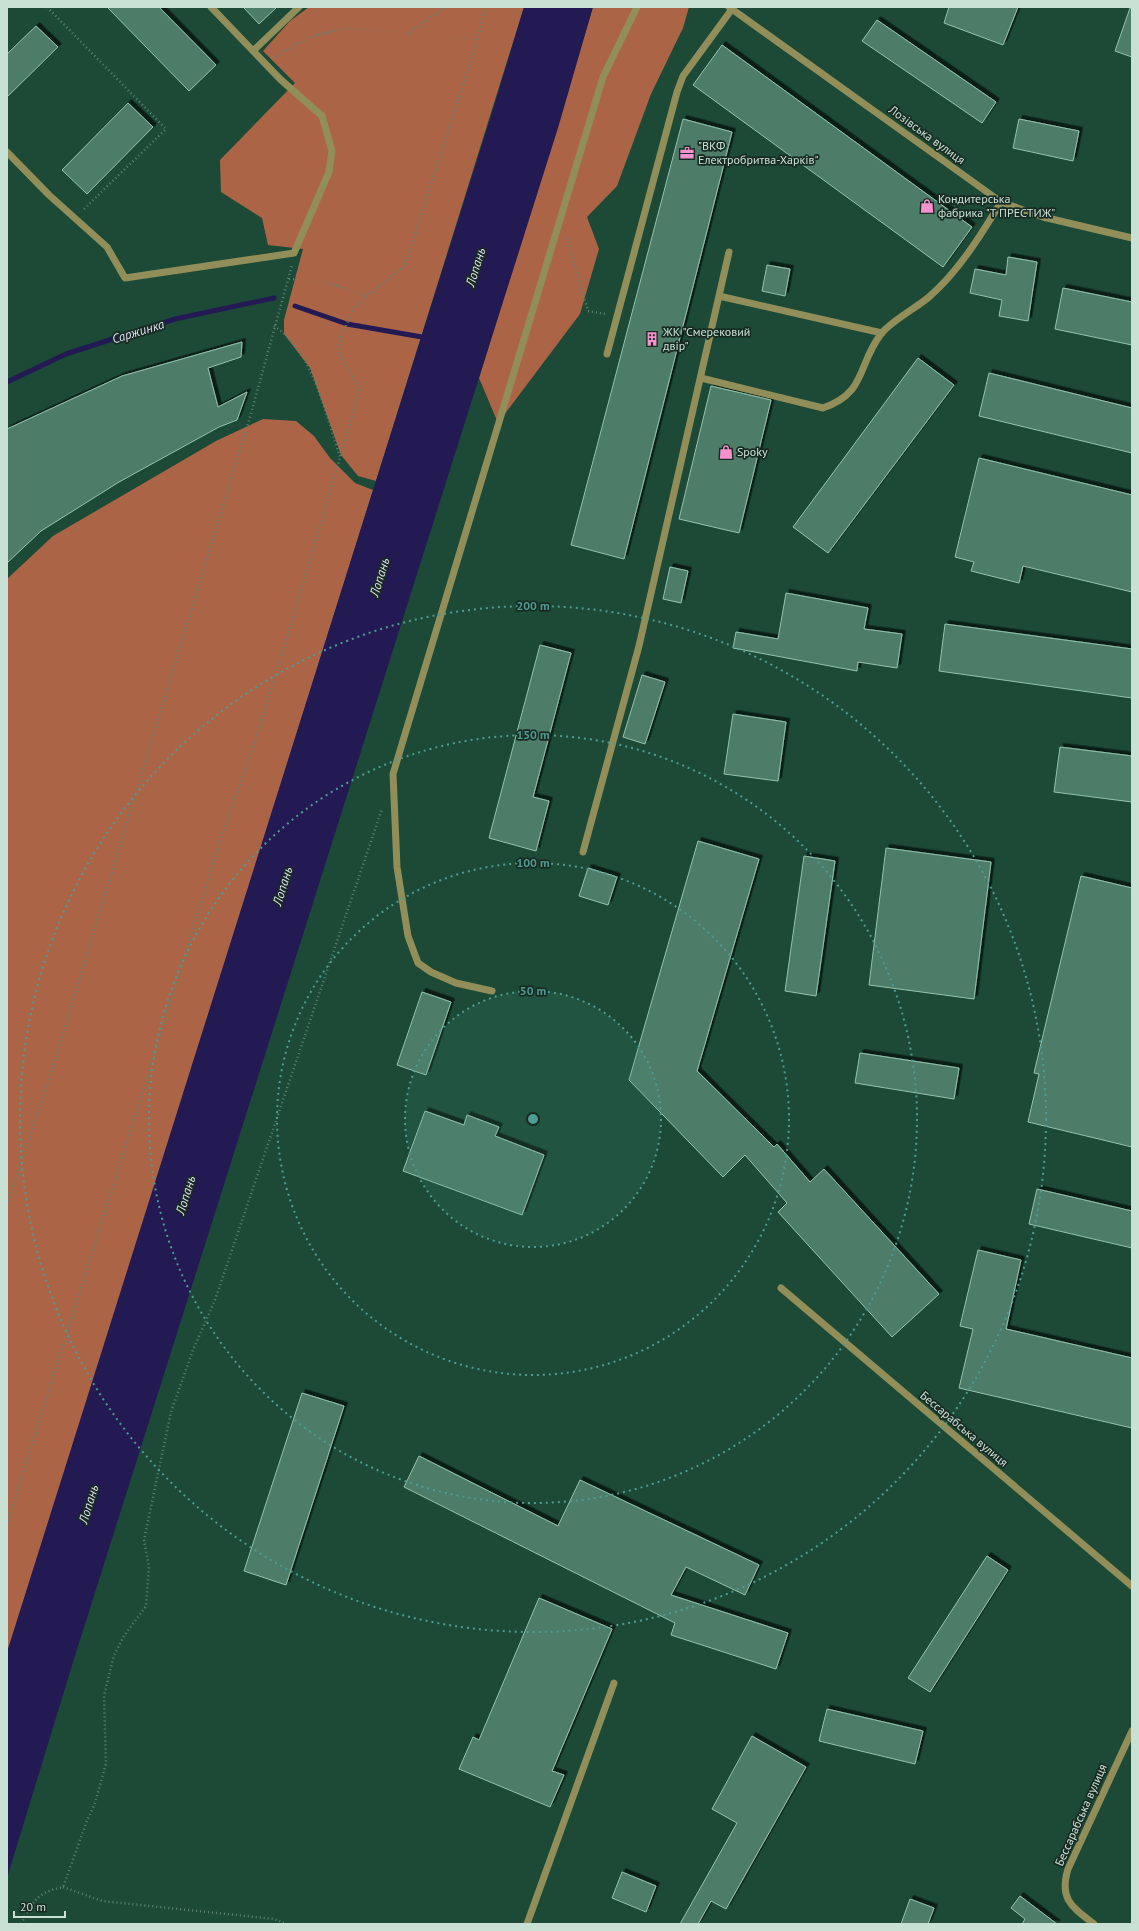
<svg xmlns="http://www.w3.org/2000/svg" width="1139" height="1931" viewBox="0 0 1139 1931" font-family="'PT Sans',sans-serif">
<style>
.forest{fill:#ab6546}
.water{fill:#231a54}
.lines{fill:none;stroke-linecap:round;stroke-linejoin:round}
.stream{stroke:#231a54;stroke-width:5}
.building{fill:#4e7b67;stroke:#94c3ad;filter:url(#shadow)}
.path{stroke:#5e8473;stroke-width:2.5;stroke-dasharray:1 3;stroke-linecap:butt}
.minor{stroke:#928e59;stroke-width:7}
.ring{fill:none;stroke:#509b92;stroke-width:2;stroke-dasharray:2 4}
.labels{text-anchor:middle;stroke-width:3.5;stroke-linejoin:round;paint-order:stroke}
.street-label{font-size:12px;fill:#c9e1d5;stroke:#182b23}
.poi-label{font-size:12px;fill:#c9e1d5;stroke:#182b23;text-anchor:start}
.water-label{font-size:13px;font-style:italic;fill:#dcddf0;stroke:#182b23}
.centre{fill:#509b92;stroke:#182b23;stroke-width:2}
.ring-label{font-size:12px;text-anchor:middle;font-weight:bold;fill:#509b92;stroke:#182b23;stroke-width:3.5;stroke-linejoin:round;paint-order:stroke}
</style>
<defs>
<filter id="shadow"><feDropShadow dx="3.5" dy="-3.5" stdDeviation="0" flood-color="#0009"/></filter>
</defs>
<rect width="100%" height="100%" fill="#1c4a37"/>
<path class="forest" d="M309,7H524L376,481L358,476L341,455L310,368L284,334V320L303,249L268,245L262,218L221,192L220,160L295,83L263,51L290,21Z
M593,7H689L683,28L651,94L617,186L587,217L599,249L580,314L498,423L479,378Z
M263,419L296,421L314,436L330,458L355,483L373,490L7,1658V579L53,536L216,441Z"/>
<path class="water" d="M524,7H593L558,128L74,1659L7,1878V1652L495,103Z"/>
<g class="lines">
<path class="stream" d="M295,306L347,324L422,337
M7,382L66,354L175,319L274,298"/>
</g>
<path class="building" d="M107,7H159L216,65L189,91Z
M243,7H277L259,24Z
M949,7H1018L1003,45L944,23Z
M1130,8L1132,9V57L1115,51Z
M877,20L996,102L982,123L862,41Z
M36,26L58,47L7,97V54Z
M722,45L972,227L943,267L693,85Z
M128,103L153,127L87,194L62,170Z
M683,119L732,132L624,559L571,545Z
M1019,119L1079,131L1073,161L1013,148Z
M1008,257L1037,262L1028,321L999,316L1002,300L970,293L975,269L1006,275Z
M767,265L790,269L785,296L762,291Z
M1063,288L1132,302V345L1055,329Z
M242,342L241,357L208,368L218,407L247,392L237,420L219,427L119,482L41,531L7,563V429L122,376Z
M918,358L954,385L828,553L793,527Z
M989,373L1132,408V453L979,416Z
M711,386L771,400L739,533L679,519Z
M979,458L1132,495V592L1023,566L1019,583L971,571L974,562L955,557Z
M670,567L688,571L681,603L663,599Z
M786,593L868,608L864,629L902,634L897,668L858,662L857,671L733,648L736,632L778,639Z
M945,624L1132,649V698L939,671Z
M540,645L571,653L533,797L549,801L536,851L489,838Z
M642,675L665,682L645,744L623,737Z
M733,714L786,722L778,781L724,774Z
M1060,747L1132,756V802L1054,792Z
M698,841L759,859L697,1071L774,1147L777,1144L810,1182L824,1169L939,1294L892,1337L778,1212L787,1203L745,1155L723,1177L629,1080Z
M886,848L991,862L974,999L869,985Z
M804,856L835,861L816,996L785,991Z
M588,868L617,877L608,905L579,896Z
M1081,876L1132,888V1147L1028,1122L1039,1074L1034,1073Z
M422,992L451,1002L426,1075L397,1065Z
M860,1053L959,1068L954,1099L855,1083Z
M425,1111L464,1125L467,1115L499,1127L495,1136L544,1155L522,1215L403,1171Z
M1037,1189L1132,1211V1248L1029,1224Z
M978,1250L1021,1260L1006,1329L1132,1358V1428L959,1388L973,1329L960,1326Z
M302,1393L344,1406L286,1585L244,1571Z
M419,1456L558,1526L580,1480L759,1565L745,1595L686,1567L671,1595L788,1633L776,1669L671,1635L675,1623L404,1487Z
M987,1556L1008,1570L930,1692L908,1678Z
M539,1598L612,1629L552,1771L564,1775L550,1807L459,1769L473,1737L479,1740Z
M827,1709L923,1731L915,1764L819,1741Z
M752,1736L806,1767L726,1909L711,1901L698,1924H680L737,1823L712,1809Z
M622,1872L656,1886L646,1912L612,1898Z
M1020,1896L1057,1924H1022L1025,1919L1011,1908Z
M910,1899L934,1908L928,1924H901Z"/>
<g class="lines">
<path class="path" d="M47,7L166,129L83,210
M408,34L445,7
M276,57L305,39L342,28L478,39
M567,238L588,311L606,314
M289,279L325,281L350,291L367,295
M274,326C313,350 326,416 340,457
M7,1205L53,1067L250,417L292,265
M7,1525L159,1040L222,835L254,745L292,622L360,389L338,353L340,339L353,310L368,295L405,266L478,39L485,7
M63,1887L102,1901L274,1919L287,1924
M21,1924C33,1901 36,1893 63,1887L87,1821L95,1803L106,1764L104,1696L114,1655L124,1636L146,1606L149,1567L144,1540L171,1412L193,1350L215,1300L382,809"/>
<path class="minor" d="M729,7L1001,202L1043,217L1132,238
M253,51L299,7
M7,152L49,195L107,247L125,278L294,253L329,172L332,151L322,116L280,79L211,7
M719,296L882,333
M607,354L677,92L683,76L732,9
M701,378L823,408C867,393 857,365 881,334C891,321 916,308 929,297C958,272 981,235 1001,202
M583,852L639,646L729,252
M492,991L456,983L431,972L418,963L408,936L397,867L393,774L603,77L637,7
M781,1288L1132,1586
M527,1924L614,1683
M1094,1924C1071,1906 1059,1899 1068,1869L1132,1731"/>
</g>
<circle cx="533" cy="1119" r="128" fill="#509b92" fill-opacity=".12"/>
<g class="ring">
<circle cx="533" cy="1119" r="128"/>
<circle cx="533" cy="1119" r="256"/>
<circle cx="533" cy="1119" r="384"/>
<circle cx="533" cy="1119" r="513"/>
</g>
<defs>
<symbol id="office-bare" viewBox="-9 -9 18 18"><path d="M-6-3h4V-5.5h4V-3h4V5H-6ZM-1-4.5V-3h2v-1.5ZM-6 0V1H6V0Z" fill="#f790cd" stroke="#182b23" stroke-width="2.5" paint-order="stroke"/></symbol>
<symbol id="shop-bare" viewBox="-9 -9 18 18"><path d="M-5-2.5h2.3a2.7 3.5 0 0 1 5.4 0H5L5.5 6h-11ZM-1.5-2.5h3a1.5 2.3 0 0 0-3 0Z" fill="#f790cd" stroke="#182b23" stroke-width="2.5" paint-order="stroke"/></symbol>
<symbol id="building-bare" viewBox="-9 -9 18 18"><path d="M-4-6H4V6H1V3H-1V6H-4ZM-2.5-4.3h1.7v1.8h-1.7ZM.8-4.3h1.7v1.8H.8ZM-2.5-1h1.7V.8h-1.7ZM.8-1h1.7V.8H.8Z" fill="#f790cd" stroke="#182b23" stroke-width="2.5" paint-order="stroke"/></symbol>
</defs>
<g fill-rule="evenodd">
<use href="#office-bare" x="677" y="143" width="20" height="20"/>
<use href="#shop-bare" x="917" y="196" width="20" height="20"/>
<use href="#building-bare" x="642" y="329" width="20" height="20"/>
<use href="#shop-bare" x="716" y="442" width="20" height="20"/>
</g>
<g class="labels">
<g class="street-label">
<text transform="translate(927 135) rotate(36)" y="4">Лозівська вулиця</text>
<text transform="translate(964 1429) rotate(40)" y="4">Бессарабська вулиця</text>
<text transform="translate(1081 1815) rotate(-66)" y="4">Бессарабська вулиця</text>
</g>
<g class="poi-label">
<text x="698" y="150">"ВКФ<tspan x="698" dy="14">Електробритва-Харків"</tspan></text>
<text x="938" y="203">Кондитерська<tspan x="938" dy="14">фабрика "Т ПРЕСТИЖ"</tspan></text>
<text x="663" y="336">ЖК "Смерековий<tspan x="663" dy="14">двір"</tspan></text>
<text x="737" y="456">Spoky</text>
</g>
<g class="water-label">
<text transform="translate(475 267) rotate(-73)" y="5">Лопань</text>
<text transform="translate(138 331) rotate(-17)" y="5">Саржинка</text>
<text transform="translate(379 577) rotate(-73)" y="5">Лопань</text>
<text transform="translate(282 886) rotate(-73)" y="5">Лопань</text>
<text transform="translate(185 1195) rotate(-73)" y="5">Лопань</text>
<text transform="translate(88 1504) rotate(-73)" y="5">Лопань</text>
</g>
</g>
<circle cx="533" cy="1119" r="6" class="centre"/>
<g class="ring-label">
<text x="533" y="610">200 m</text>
<text x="533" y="739">150 m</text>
<text x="533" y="867">100 m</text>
<text x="533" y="995">50 m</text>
</g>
<rect width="1139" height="1931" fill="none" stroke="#c9e1d5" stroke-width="16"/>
<path d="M14 1911v6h51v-6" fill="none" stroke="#c9e1d5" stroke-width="2"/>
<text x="20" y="1911" font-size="12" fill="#c9e1d5" stroke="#182b23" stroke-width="3" paint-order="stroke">20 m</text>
</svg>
